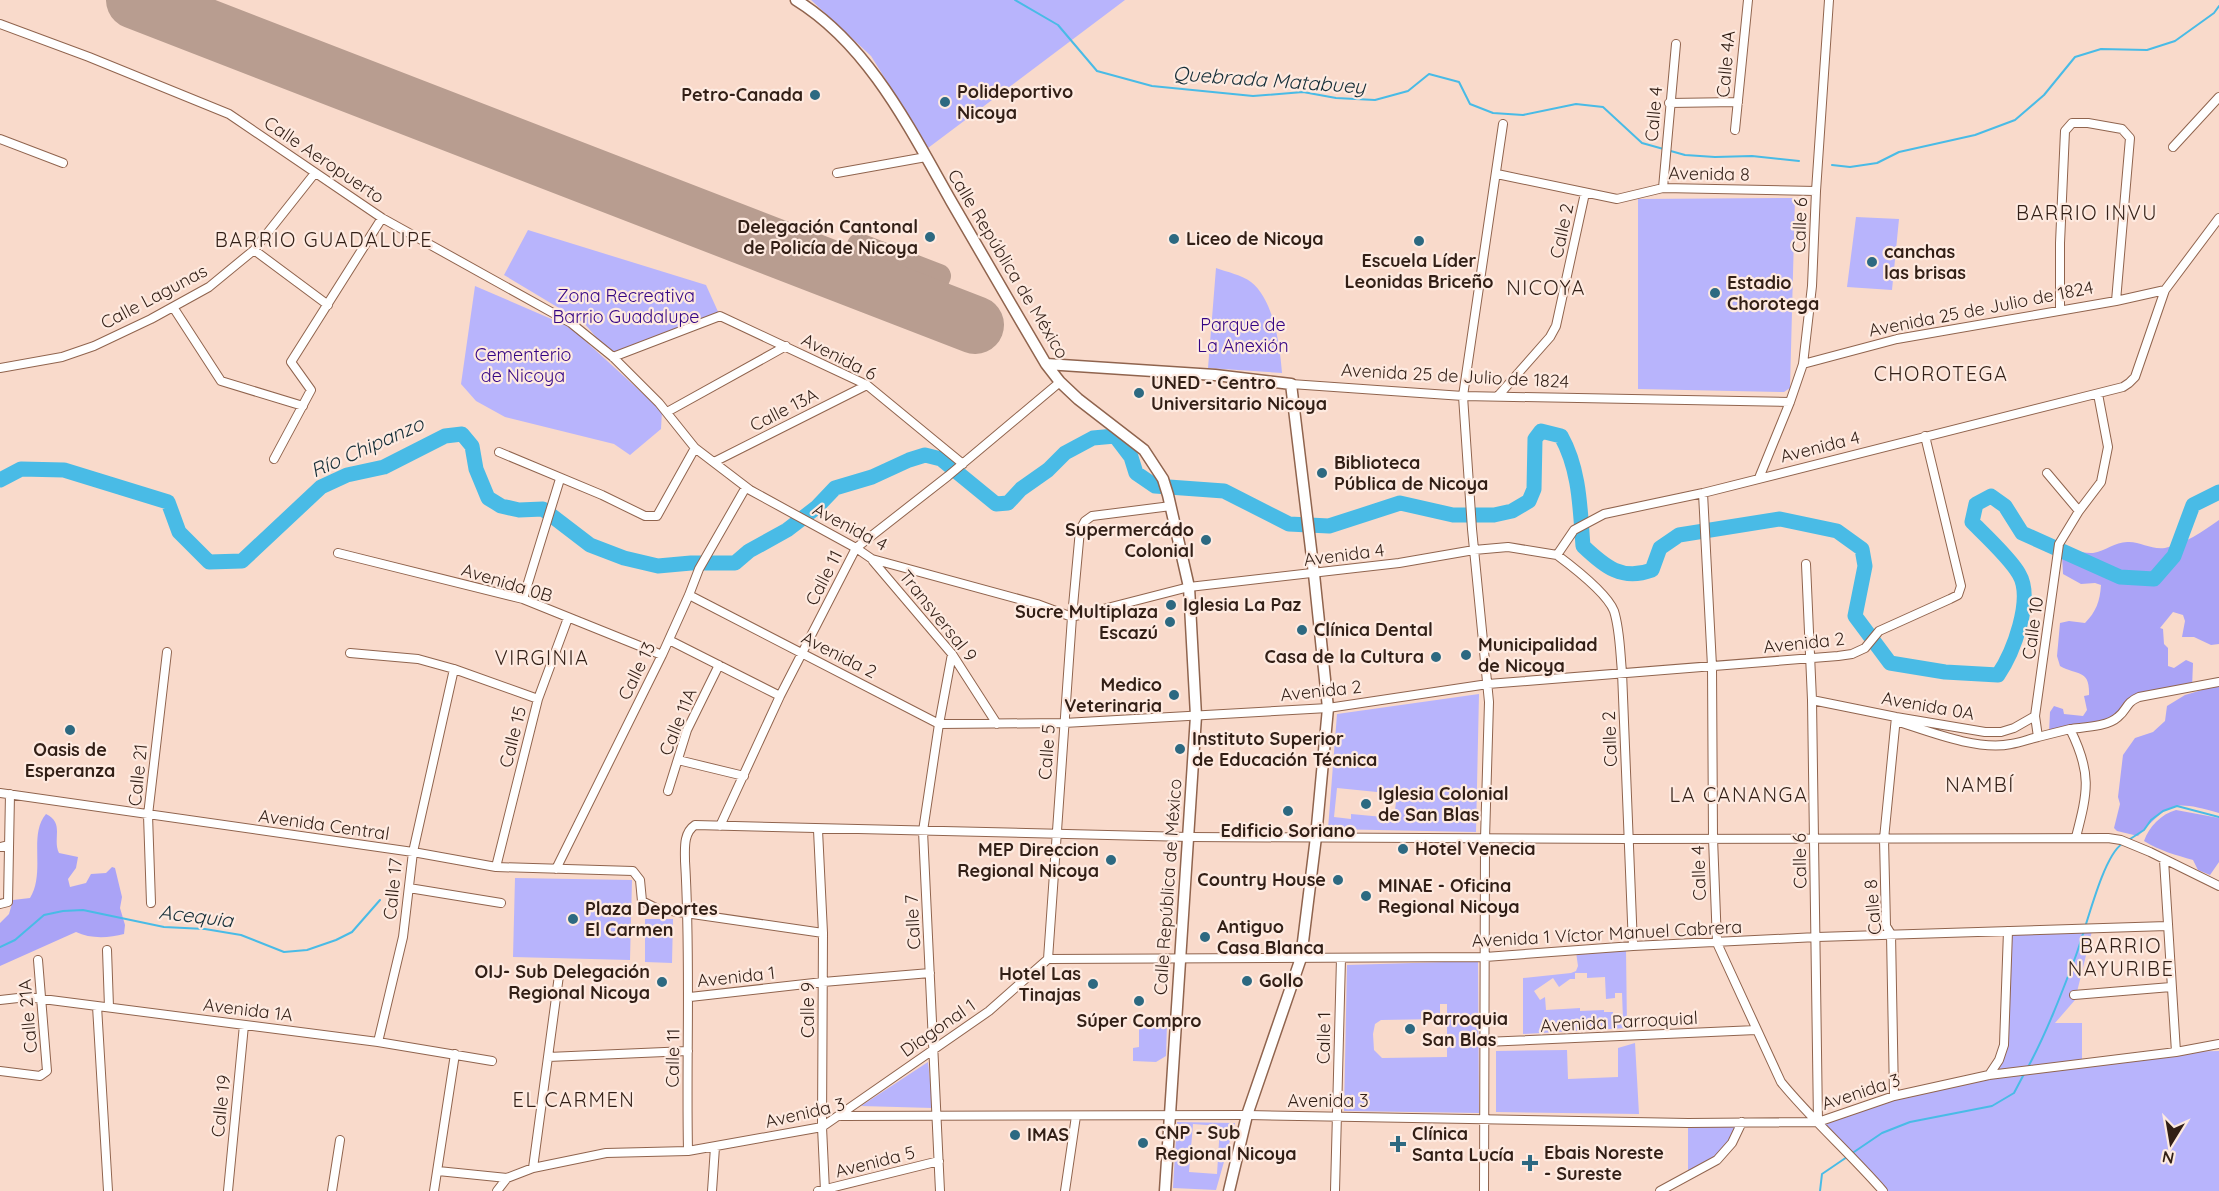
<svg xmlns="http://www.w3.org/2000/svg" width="2219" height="1191" viewBox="0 0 2219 1191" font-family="Quicksand,sans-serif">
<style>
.green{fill:#b8b4fc;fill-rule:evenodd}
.forest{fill:#aaa3f6}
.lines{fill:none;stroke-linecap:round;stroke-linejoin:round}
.stream{stroke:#49bbe6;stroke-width:2}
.river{stroke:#49bbe6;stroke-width:15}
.taxiway{stroke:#b89d90;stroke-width:24}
.runway{stroke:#b89d90;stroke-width:58}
.street-casing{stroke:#90644e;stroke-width:10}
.secondary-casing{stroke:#90644e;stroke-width:13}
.street{stroke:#fff;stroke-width:8}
.secondary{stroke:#fff;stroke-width:10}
.poi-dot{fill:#2d6981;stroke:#feeae0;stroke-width:2}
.labels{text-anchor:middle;stroke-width:4.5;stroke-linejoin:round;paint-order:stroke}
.street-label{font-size:18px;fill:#321f16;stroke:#feeae0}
.poi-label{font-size:18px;font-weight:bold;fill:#321f16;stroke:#feeae0;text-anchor:start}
.park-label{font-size:18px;fill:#340484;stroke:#feeae0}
.water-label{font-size:20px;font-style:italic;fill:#152e38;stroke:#feeae0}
.neighbourhood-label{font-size:20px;letter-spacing:1.5px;fill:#321f16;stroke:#feeae0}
</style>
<rect width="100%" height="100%" fill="#f9dacb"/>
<path class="green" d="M811,0H1125L928,148L871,56Z
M1795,198L1790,388L1784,392L1638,389V199Z
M1856,217L1899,219L1892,290L1847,287Z
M528,230L706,285L720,316L613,357L584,323L504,275Z
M1216,268C1227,272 1242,275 1251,282C1274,300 1280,346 1282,373L1208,368Z
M475,286L570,327L662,411L661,429L630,455L614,444L505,417L476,401L461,384Z
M1479,694L1476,832L1328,829L1337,714ZM1337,788L1397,794L1394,818L1351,814V819L1334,817Z
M515,878L632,880L630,960L513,957Z
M645,919H673L672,963L645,962Z
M2093,927L2075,1000L2055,1023H2082V1064L2176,1052L2219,1051V1191H1883L1818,1122L1894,1096L1989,1075L2004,1045L2008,931Z
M1626,950L1627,1028L1523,1034V978L1571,973L1576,971L1578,966L1576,952ZM1575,973H1587V978L1605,977L1606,999L1615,998V993H1622L1623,1019L1613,1020V1012H1604V1010L1580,1011V1008L1546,1010L1545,997L1540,1000L1534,991L1553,978L1559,987L1570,979H1575Z
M1478,961L1479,1113L1344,1111L1347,965ZM1440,1004H1447V1057L1382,1058L1374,1050L1373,1034L1375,1024L1381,1020L1440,1019Z
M1139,1023H1167L1166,1056L1156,1062L1133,1061V1048L1139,1047Z
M1635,1043L1639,1114L1496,1112V1051L1567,1050L1568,1079L1618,1077V1048Z
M928,1062L933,1108L861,1106Z
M1177,1122L1235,1123L1216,1190L1173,1188ZM1193,1124L1220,1126L1217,1174L1189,1172Z
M1742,1122L1717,1160L1688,1176V1123Z"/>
<path class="forest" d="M2219,520V644L2211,645L2194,637H2182L2185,621L2183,615L2173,612L2160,628L2163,629L2164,644L2168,648V666L2174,668L2186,660L2193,663L2192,688L2140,698L2108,721L2049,733L2050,712L2054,706L2063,709L2064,714L2083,716L2087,710L2084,696L2089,695C2090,669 2078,676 2060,666L2057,656L2060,623L2069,621L2085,623C2096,612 2100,601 2101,585L2095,583L2081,584L2063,574L2062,555C2072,548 2083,554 2093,553C2106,551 2116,541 2129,542C2141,542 2152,550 2165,548C2185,544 2203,531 2219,520Z
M2219,685V813C2172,800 2171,802 2138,836L2117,831L2114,828L2120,804L2118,797L2123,755L2135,738L2153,732L2165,721L2167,706L2185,695Z
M2176,810L2219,818V862L2210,875L2198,870L2193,860C2176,855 2160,851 2144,841C2149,827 2161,814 2176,810Z
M46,814C65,823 52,839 59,853L78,857L76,868L68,879L70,887L86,883L91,874L106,873L112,867L115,868L122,897L120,908L125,925L124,934C109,938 90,939 76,932L0,966V923L9,914L13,900L30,898C46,872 28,835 46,814Z"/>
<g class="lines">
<path class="stream" d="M1015,0L1058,25L1097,71L1152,86L1253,96L1303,92L1336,98L1375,100L1408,91L1429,74L1459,82L1470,104L1493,113L1523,115L1576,104L1603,107L1642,143L1685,155L1715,157L1752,156L1799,161
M1832,165L1850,167L1877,163L1899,152L1975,135L2015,120L2044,95L2075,57L2101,49L2147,50L2175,41L2214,13L2219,6
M2127,841L2144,830L2151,820L2163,811L2177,806L2219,817
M0,947L15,940L44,915L63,911L83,910L164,927L205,929L241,935L284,952L307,950L336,940L352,932L380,900
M2027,1069C2046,1034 2061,995 2075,958C2085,933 2102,857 2122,844
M1851,1154L1882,1133L1910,1122L1992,1106L2014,1093L2024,1074
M1820,1191L1822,1174L1847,1157"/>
<path class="river" d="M0,480L21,469L64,470L168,502L179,532L209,562L242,561L321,487L347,475L384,467L445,436L462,434L472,446L476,469L488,498L501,506L519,510L543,509L590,545L624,558L658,566L691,563H735L749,551L787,530L817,507L835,488L872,477L909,460L925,455L941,459L996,504L1008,503L1021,489L1048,470L1065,453L1093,438L1115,436L1131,457L1136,473L1155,486L1224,491L1289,524L1329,526L1400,503L1453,515H1494L1512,511L1529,501L1534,489L1535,439L1541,431L1561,436C1580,470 1580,509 1583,546C1605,567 1622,581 1652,570L1660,548L1679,535L1780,519L1837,531L1862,549L1865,566L1855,616L1890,663L1945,672L1998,675C2013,653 2034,599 2019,574C2011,559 1985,535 1972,522L1976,504L1991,496L2005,506L2022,533L2120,577L2154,579L2174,556L2193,505L2219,492"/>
<path class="taxiway" d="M848,276L859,245L939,276L926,306"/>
<path class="runway" d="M135,0L975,325"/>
<defs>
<path id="street" d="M0,24L89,57L229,114L382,218L571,323L613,357L659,403L695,448L750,490L856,548L872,559L1037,604L1072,617L1189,587L1399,563L1474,550L1508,547L1557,555L1574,530L1604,514L1703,493L2123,387L2129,383L2135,377L2165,290L2219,218
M1669,103L1738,102
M1735,130L1748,0
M0,139L63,163
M2173,147L2219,97
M837,173L926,157
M1497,174L1617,199L1663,188L1816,191
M1663,188L1676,44
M254,250L328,305
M173,307L221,381L303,406
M2060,310V243L2065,131L2072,123H2088L2122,129L2130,138L2116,301
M613,357L720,316L867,385L963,464
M1803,364L1897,339L2116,301L2165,290
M0,368L62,357L94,346L151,319L209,287L254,250L315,173
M1291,384L1463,396L1790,402
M1498,396L1550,337L1556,326L1585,193
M667,412L786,346
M499,452L602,495L645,516H657L695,448
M274,459L311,390L291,362L382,218
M714,462L867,385
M2047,473L2079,511
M1759,478L1790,402L1803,364L1812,286L1816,191L1829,0
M1703,493L1712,666L1713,838L1717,943L1781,1082C1812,1120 1850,1153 1883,1191
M338,553L523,599L662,655
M1557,555C1573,567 1607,593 1614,611C1620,630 1620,652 1622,672L1633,946
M873,561L952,654L997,724
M1806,564L1812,700L1818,1122
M689,595L939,724L1064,723L1328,708L1488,684L1838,656L1852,654L1865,648L1879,631L1950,599L1958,595L1961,586L1925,436
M523,599L560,479
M669,640L780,696
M350,653L418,659L454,669L538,699
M1812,700L1896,717L1985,732H2001L2014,728L2035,716
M1896,721C1928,731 1977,751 2011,744C2020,743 2029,739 2038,737
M2070,729C2084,727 2107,727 2118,717C2128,709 2125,703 2139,697L2219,682
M678,760L744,776
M668,791L687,730L719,665
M0,793L413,852L496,867L633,871L640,880L642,901L658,909L823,933
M720,826L780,696L856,548L948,476L1060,382
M818,830L823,933L822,1127L825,1191
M2076,837C2088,791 2092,773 2070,729L2038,737L2035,716L2059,544L2079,511L2101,482L2108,447L2098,394
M0,847L9,845
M2164,860L2176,1052
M496,867L538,699L568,618
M556,869L662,655L689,595L699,569L746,487
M409,888L501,903
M151,903L148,815L167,652
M0,904L8,902L10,794
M107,950L109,1007
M1048,959L1485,957L1633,946L1817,937L2167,926
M1048,959L1072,617L1080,530L1085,521L1092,516L1171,506
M2074,995L2171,987
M690,997L823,982L930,973
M0,1000L27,997L378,1042L492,1061
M97,1006L108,1191
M378,1042L403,937L413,852L454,669
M1484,1042L1756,1030
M548,1057L688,1051
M0,1071L40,1076L47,1071L38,960
M1989,1075L1999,1060L2004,1045L2008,931
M1894,1096L1891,934L1886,926L1884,839L1896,717
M841,1116L1247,1115L1688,1123L1818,1122L1894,1096L1989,1075L2176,1052L2219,1044
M688,1151C686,1054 691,958 685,861C685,849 683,833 695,825L1189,837L1628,839L2108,838L2121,840L2150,852L2219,886
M533,1168L560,968
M438,1171L507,1178L533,1168L606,1153L688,1151L822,1127L989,1011L1048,959
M228,1191L244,1025
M332,1191L340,1140
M434,1191L455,1054
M497,1191L507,1178
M712,1191L715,1147
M818,1191L939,1161
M940,1191L923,831L939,724L952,654
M1065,1191L1076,1116
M1335,1191L1341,958
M1484,1191L1485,839L1489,702L1472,529L1463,396L1503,124
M1660,1191L1717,1160L1732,1143L1742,1122"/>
<path id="secondary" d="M796,0C869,45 910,129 951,201C983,256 1014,310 1046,364L1060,382L1078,399L1144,450L1163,479L1168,495L1189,587L1196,716L1165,1191
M1046,364L1215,375L1291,384L1314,574L1328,708L1316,837L1301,958L1247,1115L1229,1191"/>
</defs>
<use href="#street" class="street-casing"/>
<use href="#secondary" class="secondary-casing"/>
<use href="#street" class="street"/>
<use href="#secondary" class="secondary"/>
</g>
<g class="poi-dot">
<circle cx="815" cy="95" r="6"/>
<circle cx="945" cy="102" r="6"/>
<circle cx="930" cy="237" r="6"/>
<circle cx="1174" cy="239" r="6"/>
<circle cx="1419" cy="241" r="6"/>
<circle cx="1872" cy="262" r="6"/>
<circle cx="1715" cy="293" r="6"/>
<circle cx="1139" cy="393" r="6"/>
<circle cx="1322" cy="473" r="6"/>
<circle cx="1206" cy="540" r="6"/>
<circle cx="1171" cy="605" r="6"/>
<circle cx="1170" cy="622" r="6"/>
<circle cx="1302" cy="630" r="6"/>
<circle cx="1466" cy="655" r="6"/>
<circle cx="1436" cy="657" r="6"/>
<circle cx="1174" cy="695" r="6"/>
<circle cx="70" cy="730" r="6"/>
<circle cx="1180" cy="749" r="6"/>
<circle cx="1366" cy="804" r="6"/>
<circle cx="1288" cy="811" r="6"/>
<circle cx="1403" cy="849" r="6"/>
<circle cx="1111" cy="860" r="6"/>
<circle cx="1338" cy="880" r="6"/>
<circle cx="1366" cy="896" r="6"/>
<circle cx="573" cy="919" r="6"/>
<circle cx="1205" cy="937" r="6"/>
<circle cx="1247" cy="981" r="6"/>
<circle cx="662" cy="982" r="6"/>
<circle cx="1093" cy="984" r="6"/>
<circle cx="1139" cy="1001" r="6"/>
<circle cx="1410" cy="1029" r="6"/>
<circle cx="1015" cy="1135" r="6"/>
<circle cx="1143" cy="1143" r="6"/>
<path d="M1395 1135h6v6h6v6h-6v6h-6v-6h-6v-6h6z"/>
<path d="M1527 1154h6v6h6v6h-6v6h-6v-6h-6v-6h6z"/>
</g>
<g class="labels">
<g class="street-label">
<text transform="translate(1726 64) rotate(-85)" y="6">Calle 4A</text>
<text transform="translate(1654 114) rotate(-85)" y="6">Calle 4</text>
<text transform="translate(324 160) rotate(34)" y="6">Calle Aeropuerto</text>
<text transform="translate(1709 174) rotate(1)" y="6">Avenida 8</text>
<text transform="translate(1800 225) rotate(-88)" y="6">Calle 6</text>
<text transform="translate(1562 231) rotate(-78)" y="6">Calle 2</text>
<text transform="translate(1008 264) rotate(59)" y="6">Calle República de México</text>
<text transform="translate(154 297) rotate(-28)" y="6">Calle Lagunas</text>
<text transform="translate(1981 309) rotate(-11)" y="6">Avenida 25 de Julio de 1824</text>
<text transform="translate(839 357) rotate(27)" y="6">Avenida 6</text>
<text transform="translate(1455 376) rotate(3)" y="6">Avenida 25 de Julio de 1824</text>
<text transform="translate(784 410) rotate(-27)" y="6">Calle 13A</text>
<text transform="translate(1820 447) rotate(-14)" y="6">Avenida 4</text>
<text transform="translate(850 527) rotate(28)" y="6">Avenida 4</text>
<text transform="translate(1344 555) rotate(-7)" y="6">Avenida 4</text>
<text transform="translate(824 578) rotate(-63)" y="6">Calle 11</text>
<text transform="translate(507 583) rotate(17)" y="6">Avenida 0B</text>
<text transform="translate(938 616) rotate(51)" y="6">Transversal 9</text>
<text transform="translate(2033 628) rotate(-82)" y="6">Calle 10</text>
<text transform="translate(1804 643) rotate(-6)" y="6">Avenida 2</text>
<text transform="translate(839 655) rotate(27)" y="6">Avenida 2</text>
<text transform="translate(637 671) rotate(-64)" y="6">Calle 13</text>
<text transform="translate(1321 691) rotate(-6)" y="6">Avenida 2</text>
<text transform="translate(1928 706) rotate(10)" y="6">Avenida 0A</text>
<text transform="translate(678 722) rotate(-68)" y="6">Calle 11A</text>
<text transform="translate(513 737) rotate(-76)" y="6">Calle 15</text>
<text transform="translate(1610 739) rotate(-92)" y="6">Calle 2</text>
<text transform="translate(1047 752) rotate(-86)" y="6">Calle 5</text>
<text transform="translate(138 775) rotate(-84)" y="6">Calle 21</text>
<text transform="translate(324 825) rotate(8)" y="6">Avenida Central</text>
<text transform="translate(1800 861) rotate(-91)" y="6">Calle 6</text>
<text transform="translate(1699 873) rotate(-92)" y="6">Calle 4</text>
<text transform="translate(1168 887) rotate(-86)" y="6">Calle República de México</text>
<text transform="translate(393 889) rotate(-84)" y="6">Calle 17</text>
<text transform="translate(1873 907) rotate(-95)" y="6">Calle 8</text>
<text transform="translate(913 922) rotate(-93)" y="6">Calle 7</text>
<text transform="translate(1607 934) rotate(-3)" y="6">Avenida 1 Víctor Manuel Cabrera</text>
<text transform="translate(736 977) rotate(-6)" y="6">Avenida 1</text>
<text transform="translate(248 1010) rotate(7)" y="6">Avenida 1A</text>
<text transform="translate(808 1010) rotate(-90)" y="6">Calle 9</text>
<text transform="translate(28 1016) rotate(-95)" y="6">Calle 21A</text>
<text transform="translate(1619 1022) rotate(-3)" y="6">Avenida Parroquial</text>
<text transform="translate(938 1028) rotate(-35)" y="6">Diagonal 1</text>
<text transform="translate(1324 1038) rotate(-89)" y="6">Calle 1</text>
<text transform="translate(673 1058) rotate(-89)" y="6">Calle 11</text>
<text transform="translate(1861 1092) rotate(-18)" y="6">Avenida 3</text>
<text x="1328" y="1107">Avenida 3</text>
<text transform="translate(221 1106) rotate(-84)" y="6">Calle 19</text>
<text transform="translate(805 1113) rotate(-13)" y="6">Avenida 3</text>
<text transform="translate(875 1162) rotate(-14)" y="6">Avenida 5</text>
</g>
<g class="poi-label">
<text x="957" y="98">Polideportivo<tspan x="957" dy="21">Nicoya</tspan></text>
<text x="803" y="101" text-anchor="end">Petro-Canada</text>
<text x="918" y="233" text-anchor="end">Delegación Cantonal<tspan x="918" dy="21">de Policía de Nicoya</tspan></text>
<text x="1186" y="245">Liceo de Nicoya</text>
<text x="1884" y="258">canchas<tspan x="1884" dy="21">las brisas</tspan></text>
<text x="1419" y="267" text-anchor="middle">Escuela Líder<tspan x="1419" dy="21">Leonidas Briceño</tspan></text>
<text x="1727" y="289">Estadio<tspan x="1727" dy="21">Chorotega</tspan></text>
<text x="1151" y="389">UNED - Centro<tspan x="1151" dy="21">Universitario Nicoya</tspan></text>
<text x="1334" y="469">Biblioteca<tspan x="1334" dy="21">Pública de Nicoya</tspan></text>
<text x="1194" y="536" text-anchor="end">Supermercádo<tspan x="1194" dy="21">Colonial</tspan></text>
<text x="1183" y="611">Iglesia La Paz</text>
<text x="1158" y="618" text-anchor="end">Sucre Multiplaza<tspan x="1158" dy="21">Escazú</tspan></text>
<text x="1314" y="636">Clínica Dental</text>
<text x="1478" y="651">Municipalidad<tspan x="1478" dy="21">de Nicoya</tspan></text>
<text x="1424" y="663" text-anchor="end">Casa de la Cultura</text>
<text x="1162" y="691" text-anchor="end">Medico<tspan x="1162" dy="21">Veterinaria</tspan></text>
<text x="1192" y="745">Instituto Superior<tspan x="1192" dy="21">de Educación Técnica</tspan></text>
<text x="70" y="756" text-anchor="middle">Oasis de<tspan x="70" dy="21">Esperanza</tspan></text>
<text x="1378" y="800">Iglesia Colonial<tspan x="1378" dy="21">de San Blas</tspan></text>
<text x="1288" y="837" text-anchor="middle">Edificio Soriano</text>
<text x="1415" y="855">Hotel Venecia</text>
<text x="1099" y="856" text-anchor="end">MEP Direccion<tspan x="1099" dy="21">Regional Nicoya</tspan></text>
<text x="1326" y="886" text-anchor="end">Country House</text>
<text x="1378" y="892">MINAE - Oficina<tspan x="1378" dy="21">Regional Nicoya</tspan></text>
<text x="585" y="915">Plaza Deportes<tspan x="585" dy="21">El Carmen</tspan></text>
<text x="1217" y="933">Antiguo<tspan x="1217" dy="21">Casa Blanca</tspan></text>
<text x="650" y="978" text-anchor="end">OIJ- Sub Delegación<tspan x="650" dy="21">Regional Nicoya</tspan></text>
<text x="1081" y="980" text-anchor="end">Hotel Las<tspan x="1081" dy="21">Tinajas</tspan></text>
<text x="1259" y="987">Gollo</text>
<text x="1422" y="1025">Parroquia<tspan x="1422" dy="21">San Blas</tspan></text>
<text x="1139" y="1027" text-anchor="middle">Súper Compro</text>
<text x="1155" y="1139">CNP - Sub<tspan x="1155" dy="21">Regional Nicoya</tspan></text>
<text x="1412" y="1140">Clínica<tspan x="1412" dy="21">Santa Lucía</tspan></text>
<text x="1027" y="1141">IMAS</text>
<text x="1544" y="1159">Ebais Noreste<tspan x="1544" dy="21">- Sureste</tspan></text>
</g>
<g class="park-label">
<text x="626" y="302">Zona Recreativa<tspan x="626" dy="21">Barrio Guadalupe</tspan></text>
<text x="1243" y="331">Parque de<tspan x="1243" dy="21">La Anexión</tspan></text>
<text x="523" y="361">Cementerio<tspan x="523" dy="21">de Nicoya</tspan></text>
</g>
<g class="water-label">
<text transform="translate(1269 80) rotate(4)" y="7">Quebrada Matabuey</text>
<text transform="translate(367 447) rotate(-24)" y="7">Río Chipanzo</text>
<text transform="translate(196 916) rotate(7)" y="7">Acequia</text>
</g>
<g class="neighbourhood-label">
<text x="2087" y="220">BARRIO INVU</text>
<text x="324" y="247">BARRIO GUADALUPE</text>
<text x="1546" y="295">NICOYA</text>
<text x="1941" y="381">CHOROTEGA</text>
<text x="542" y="665">VIRGINIA</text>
<text x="1980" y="792">NAMBÍ</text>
<text x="1739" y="802">LA CANANGA</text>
<text x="2121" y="953">BARRIO<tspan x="2121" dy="23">NAYURIBE</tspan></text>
<text x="574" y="1107">EL CARMEN</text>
</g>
</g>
<g transform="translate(2171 1143) rotate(191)" stroke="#feeae0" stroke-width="4.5" paint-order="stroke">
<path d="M0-4.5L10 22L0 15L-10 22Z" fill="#321f16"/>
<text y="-9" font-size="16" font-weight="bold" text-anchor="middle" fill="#321f16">N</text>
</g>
</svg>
